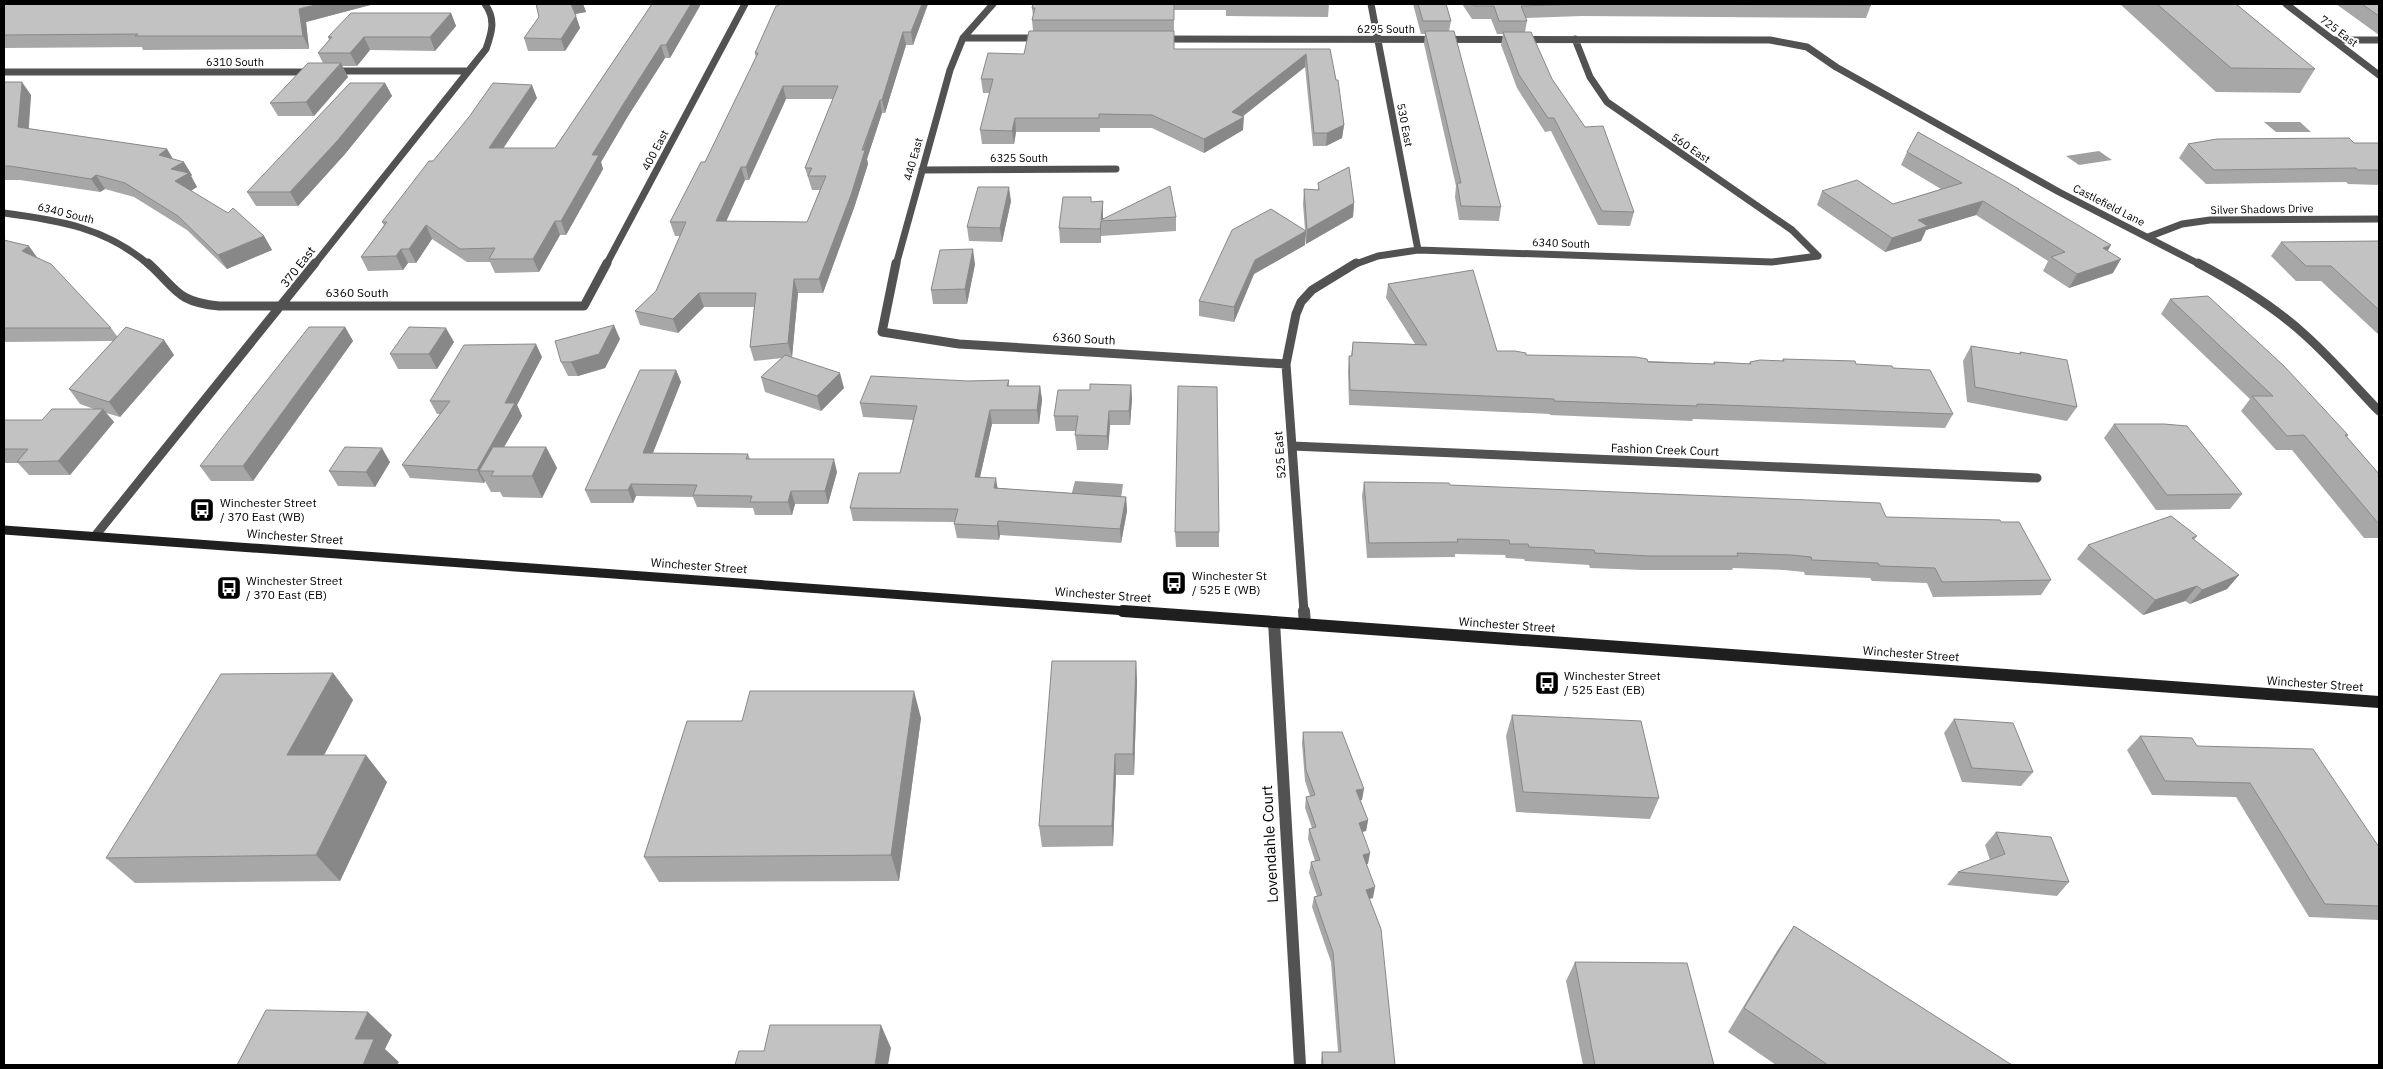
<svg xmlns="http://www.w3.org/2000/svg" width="2383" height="1069" viewBox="0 0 2383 1069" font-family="'IBM Plex Sans',sans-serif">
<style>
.water{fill:#a0a0a0}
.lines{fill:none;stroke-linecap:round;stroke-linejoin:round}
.minor-far2{stroke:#525252;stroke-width:7}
.minor-far1{stroke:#525252;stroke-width:9}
.minor{stroke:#525252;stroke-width:12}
.tertiary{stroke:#525252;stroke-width:7}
.secondary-far1{stroke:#1f1f1f;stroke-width:9}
.secondary{stroke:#1f1f1f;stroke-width:12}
.wall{fill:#a7a7a7;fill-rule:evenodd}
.shaded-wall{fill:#888}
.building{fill:#c2c2c2;stroke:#888;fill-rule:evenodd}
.labels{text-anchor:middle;stroke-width:4;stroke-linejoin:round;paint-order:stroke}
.far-street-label{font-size:11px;fill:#000;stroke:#fff}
.street-label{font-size:12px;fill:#000;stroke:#fff}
.poi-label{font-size:12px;fill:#000;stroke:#fff;text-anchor:start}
.near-street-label{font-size:15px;fill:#000;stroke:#fff}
</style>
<rect width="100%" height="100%" fill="#fff"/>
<path class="water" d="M2264,122H2300L2311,132H2276Z
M2099,151L2112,160L2079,165L2066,156Z
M1075,481L1123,484L1121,499L1071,496Z"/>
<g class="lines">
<path class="minor-far2" d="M1371,4L1418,250
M963,38H1039
M1161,39L1770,40L1807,47L1836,67L2059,192L2201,265
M1575,39L1590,77L1607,102L1792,230L1818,256
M2334,40H2379
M332,71H467
M4,72H313
M922,170L1116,169
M4,213C58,220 107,228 149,265
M2148,237L2182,224L2210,220L2379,219
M314,265L486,49C492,32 496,19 485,4
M606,265L745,4
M896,265L950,70L963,38L993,4
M1353,265L1378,256L1418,250L1772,262L1818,256"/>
<path class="minor-far1" d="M148,263C177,289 176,302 219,306H584L607,263
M896,263L882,332L959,344L1286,364
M2198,263C2236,283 2272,305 2304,334C2331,358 2354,385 2379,411
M1292,446L2037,478
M95,536L315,263
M1304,612L1286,364L1296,314L1301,302L1312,290L1356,263"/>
<path class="minor" d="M1304,611L1305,624
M1274,622L1300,1065"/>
<path class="tertiary" d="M2286,4L2379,75"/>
<path class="secondary-far1" d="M4,530L1140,612"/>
<path class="secondary" d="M1123,611L2379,702"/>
</g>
<path class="wall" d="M4,4H374L306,22L309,49L143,50L142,47L4,48Z
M536,4H583L586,12L575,14L580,28L565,51H528L524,38L539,17Z
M632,4H701L670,58H665L628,116L601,162L603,169L566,235H560L539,272L495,273L490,262H467L432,239L416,263H408L403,270L368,271L361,257L384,225L382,222L433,161L537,98L503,148H555L652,4Z
M928,4L913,45H906L885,113H882L867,159L868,164L854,208L823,293H798L792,357H791L844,388L821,411L765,392L761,377L782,358L754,361L750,347L754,307H704L678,333L640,325L635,311L656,291L680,236H675L670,222L705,162L756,58L755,53ZM786,99H833L805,168L812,190H820L807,222L726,221L745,180H749Z
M1033,4H1329L1328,17L1226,16V10H1174V49H1330L1344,125L1342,138L1326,146H1313L1305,67L1242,117L1243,130L1204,153L1152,128H1100V132H1016L1014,144H982L980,130L990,93H983L981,79L1024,54L1033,31L1032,20L1033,16L1032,8Z
M1413,4H1446L1451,21L1449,31L1501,207L1499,221L1459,220L1455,197L1456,186L1424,44L1425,34H1421Z
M1462,4H1868L1871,5L1866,18L1582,16L1526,18L1527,21L1525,32L1552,79L1634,212L1630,226L1598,225L1551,131L1545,132L1517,88L1501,45L1503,34H1497L1491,19H1472Z
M2120,4H2236L2315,69L2300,93L2216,92Z
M2336,4H2379V35Z
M451,13L456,26L435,51L370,50L357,66H342L348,77L314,116H278L270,103L323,63L318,53L329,40L328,37Z
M4,82L31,95L28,129L167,149L173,159L192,175L191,176L197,187L191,191L264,236L272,250L227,269L187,230L134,197L105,189L100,192L20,180H4Z
M385,83L392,96L345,154L298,206H256L247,192Z
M2354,143H2379V185L2348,184L2346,182L2206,184L2179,158L2188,144Z
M1907,152L2019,189V190L2108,251L2113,273L2069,288L2043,271L2048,261L1976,215L1926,230L1921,241L1885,252L1817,205L1822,191L1893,204L1941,189L1901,165Z
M1318,183L1354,203L1353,217L1306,244L1305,234V245L1254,274L1234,322L1199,316V301L1305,230L1303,204L1304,189L1318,190Z
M1011,201L1002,242L969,241L967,227Z
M1103,201V218L1176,217V231L1101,236V243H1060L1059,228L1092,202Z
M4,240L38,258L111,328L117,336L164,340L174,355L120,417L106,413L114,422L70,475H29L18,463H4V420H42L94,409L80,404L69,389L113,341L4,342Z
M2379,241V335L2321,281H2296L2271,256L2281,242Z
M975,264L967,304H933L931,290Z
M1388,284L1497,351L1526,355L1713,364L1714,362L1749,364L1750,362L1782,361L1783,359L1856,364L1893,368L1953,414L1945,428L1693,419L1692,421L1550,415V414L1349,405L1348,371L1349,356H1351L1353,342L1415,344L1386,298Z
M2170,299L2348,435L2347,437L2379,474V540L2378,538H2364L2292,450H2276L2241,411L2250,399L2161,314Z
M345,327L353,341L253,481H211L200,466Z
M620,339L605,368L578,376H568L561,362Z
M454,342L437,369H398L390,354Z
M1971,346L2019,354L2020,352L2077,407L2067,421L1967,402L1963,361Z
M542,357L517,405L522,416L504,447H546L557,468L542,498L503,497L500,492H491L485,481L484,483L410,478L402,465L440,414H437L430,401Z
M676,370L681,382L653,453L748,454L750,459L837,472L828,504H795L792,515H755L753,508L697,507L693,497L636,496L633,503H591L585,490Z
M1009,380V386H1040L1042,400L1039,424H992L980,477L998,488L1126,497L1127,511L1121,543L1000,535L999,540L957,538L954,524L955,522L853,521L850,508L900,473L913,420L863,417L860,403L968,381Z
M1131,385L1132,399L1130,425H1110L1108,450H1077L1075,435L1076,431H1056L1054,416L1090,390Z
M2114,424L2242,494L2230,509L2156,510L2104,438Z
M390,462L375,487L338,486L329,471Z
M1364,482L1450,485L1886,517L2051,580L2041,595L1933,597L1927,583L1872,581L1870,578L1805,575L1804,572L1784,570L1733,568L1732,570H1643L1590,568L1589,565L1525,561L1524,559L1506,558L1505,555L1455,554V557L1367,558L1362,496Z
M1175,532H1219V547H1176Z
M2197,536L2194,540L2239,575L2227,589L2190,604L2185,601L2143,615L2077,559L2088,545Z
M1136,661L1137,682L1134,775H1116L1113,846L1042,847L1039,826Z
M333,673L353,700L324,755L387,782L340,881L135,883L106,858Z
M1512,715L1659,798L1650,819L1516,812L1506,736Z
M921,718L899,881L659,882L644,857Z
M1954,719L2033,772L2021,786L1962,782L1944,733Z
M1303,732L1362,800H1360L1368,820L1366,831L1362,832L1368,864H1366L1373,898L1369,899L1395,1065H1321V1061L1322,1052H1338L1331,962L1312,907L1314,897L1317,896L1309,873L1311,862L1315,861L1308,839L1309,829L1312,828L1305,808L1306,797L1310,796L1305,781L1302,743Z
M2140,736L2197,746L2379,847V920L2309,917L2236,797L2152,795L2127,750Z
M1996,832L2069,882L2057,896L1947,885L1958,872L1990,860L1985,845Z
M1794,926L2012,1065H1776L1728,1032L1777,951Z
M1575,962L1714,1065H1583L1566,981Z"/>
<path class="shaded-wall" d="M319,4H374L306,22L309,49L303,36L299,9Z
M571,4H583L586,12L575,14Z
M691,4H701L670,58L666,45Z
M922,4H928L913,45L911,32Z
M451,13L456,26L435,51L430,37Z
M576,16L580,28L565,51L561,39Z
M903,32L906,45L885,113L882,100Z
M364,37L370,50L357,66L350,53Z
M661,45L665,58L628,116L601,162L603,169L566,235L561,221L592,155L624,103Z
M1306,54L1305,67L1238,120L1244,117L1243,130L1204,153V139L1232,112Z
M341,63L348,77L314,116L306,102Z
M22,82L31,95L28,140L18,127Z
M385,83L392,96L345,154L298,206L290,192Z
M532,85L537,98L494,162L489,148Z
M783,86L786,99L749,180L746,167Z
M880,100L882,113L867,159L868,164L854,208L823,293L819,279Z
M1015,118L1016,132L1014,144L1012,131Z
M1344,125L1342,138L1326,146L1327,133Z
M167,149L175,163L159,155Z
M184,162L192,175L191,176L197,187L183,195L175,181L171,169Z
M741,167L745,180L720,235L716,221Z
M96,175L105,189L100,192L91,179Z
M1009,187L1011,201L1002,242L1000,228Z
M1103,201V221L1101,220Z
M1983,201L1976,215L1926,230L1921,241L1885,252L1892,238L1918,220Z
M1354,203L1353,217L1306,244L1307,230Z
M555,221L560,235L539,272L533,259Z
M1101,221V243L1100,229Z
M426,225L432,239L416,263L409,249Z
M1306,231L1305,245L1254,274L1234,322V307L1255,260Z
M264,236L272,250L227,269L218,255Z
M2111,245L2103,260V248Z
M29,246L39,260L22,251Z
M401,249L408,263L403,270L396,256Z
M973,249L975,264L967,304L965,289Z
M2121,259L2113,273L2069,288L2077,274Z
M794,279L798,293L792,357L788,343Z
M699,293L704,307L678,333L673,319Z
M614,325L620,339L605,368L578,376L571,362Z
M345,327L353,341L253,481L243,466Z
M446,328L454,342L437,369L429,354Z
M164,340L174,355L120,417L109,402Z
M536,344L542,357L517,405L522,416L490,471H479L485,481L484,483L477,470L505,403Z
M676,370L681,382L648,465L643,453Z
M840,373L844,388L821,411L817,396Z
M1131,385L1132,399L1130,425L1129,411Z
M1040,386L1042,400L1039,424L1037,410Z
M103,409L114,422L70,475L58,461Z
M990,410L992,424L977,490L975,477Z
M1109,411L1110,425L1108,450L1107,436Z
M546,447L557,468L542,498L532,476Z
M382,448L390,462L375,487L366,472Z
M834,459L837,472L828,504L825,491Z
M996,478L998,491L994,488Z
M631,484L636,496L633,503L628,490Z
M791,491L795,504L792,515L788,502Z
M1126,497L1127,511L1121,543L1120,529Z
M998,521L1000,535L999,540L997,526Z
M2239,575L2227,589L2190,604L2202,590Z
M2197,586L2185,601L2143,615L2155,600Z
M1136,661L1137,682L1134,775L1133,754Z
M333,673L353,700L310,782L287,755Z
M914,691L921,718L899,881L891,855Z
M1115,754L1116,775L1113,846L1112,826Z
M366,755L387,782L340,881L316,855Z
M1364,789L1362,800L1354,801L1356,790Z
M1368,820L1366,831L1357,833L1359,823Z
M1370,853L1368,864L1361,866L1363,855Z
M1375,887L1373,898L1364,900L1366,890Z
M368,1012L392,1035L385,1049L399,1062L397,1065H363L355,1039Z
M881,1025L891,1048L888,1065H875Z"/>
<path class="building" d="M4,4H319L299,9L303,36H135L138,34L4,35Z
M536,4H571L576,16L561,39L524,38L539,17Z
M652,4H691L666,45H661L624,103L592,155H599L561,221H555L533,259H489L495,248L460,249L426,225L409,249H401L396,256L361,257L387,222H382L429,161H433L469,117L493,83L532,85L489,148H555Z
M779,4H922L911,32H903L882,100H880L862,150H865L851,195L819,279H794L788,343L750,347L756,293H699L673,319L635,311L656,291L686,222H670L701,162H705L758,53H755L776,6H778ZM783,86H838L805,168H812L808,176H826L807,222L716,221L741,167H746Z
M1033,4H1174V20H1032L1035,8H1032Z
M1418,4H1446L1451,21H1423Z
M1472,4H1584L1521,6L1527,21H1499L1494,6H1474Z
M1587,4H1868L1871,5Z
M2157,4H2236L2315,69L2231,68Z
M2362,4H2379V16Z
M351,13H451L430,37H364L350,53H318L332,37H328Z
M1029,31H1174V49H1330L1336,80H1338L1344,125L1327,133H1314L1306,54L1232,112L1244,117L1204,139L1152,115L1099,114V118H1015L1012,131L980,130L993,79H981L988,53L1024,54Z
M1425,31H1454L1501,207L1461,206L1457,183H1461Z
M1503,32H1531L1552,79L1585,127L1603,126L1634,212L1602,211L1554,118H1548L1519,75Z
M308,63H341L306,102L270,103Z
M4,82H22L18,127L167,149L159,155L184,162L171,169L189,173L175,181L228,213L233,208L264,236L218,255L178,216L125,183L96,175L91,179L10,166H4Z
M350,83H385L338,140L290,192H247Z
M1918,132L2019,189H2018L2111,245L2103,248L2121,259L2077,274L2051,257L2065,252L1983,201L1918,220L1928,226L1892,238L1822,191L1857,180L1893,204L1962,183L1907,152Z
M2349,138L2354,143H2379V170H2358L2356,168L2214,170L2188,144L2217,139Z
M1349,167L1354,203L1307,230L1304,189L1319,190L1318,183Z
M1170,186L1176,217L1101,221L1100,229L1059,228L1063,197H1091V202L1103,201L1101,220Z
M978,187H1009L1000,228L967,227Z
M1271,209L1306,231L1255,260L1234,307L1199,301L1232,230Z
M4,240L29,246L22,251L51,264L111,328H4Z
M2379,241V310L2331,266H2306L2281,242Z
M973,249L965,289L931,290L940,250Z
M1473,270L1497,351H1515L1526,353V355L1636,357L1647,359L1648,362L1715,364L1714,362L1751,364L1750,362L1760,360L1784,361L1783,359L1855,361L1856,364L1892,366L1893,368L1930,370L1953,414L1697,404V406L1554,401V399L1350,390L1349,356H1352L1353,342L1427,345L1388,284Z
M2208,296L2284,366L2348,435H2345L2379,474V523H2378L2304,435L2287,436L2252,396H2273L2170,299Z
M614,325L599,354L571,362H561L555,341Z
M126,327L164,340L109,402L69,389Z
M309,327H345L243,466H200L227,431Z
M409,327L446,328L429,354H390Z
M536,344L505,403H515L477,470L402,465L450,401H430L464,345Z
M1971,346L2021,354L2020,352L2067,360L2077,407L1975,387Z
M785,355L840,373L817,396L761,377Z
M640,370H676L643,453L748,454L746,459H834L825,491H791L788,502H750L752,496L693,495L697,485L631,484L628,490H585Z
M871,376L968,381L1009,380L1007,386H1040L1037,410H990L975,477L996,478L994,488L1126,497L1120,529L998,521L997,526L954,524L958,509L850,508L859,473H900L917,406L860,403Z
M1090,384L1131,385L1129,411H1109L1107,436L1075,435L1078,416H1054L1058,390H1090Z
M1178,386L1217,387L1219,532H1175Z
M52,409H103L58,461L17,462L28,449H4V420H42Z
M2114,424H2164L2187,426L2242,494L2167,495Z
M345,447L382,448L366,472L329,471Z
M493,447H546L532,476H491L494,471H479Z
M1364,482L1449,483L1450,485L1880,503L1886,517L2000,520L2001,522H2019L2051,580L1942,582L1935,568L1880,566L1878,563L1812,560L1811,557L1791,555L1737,553L1738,556H1649L1595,553L1594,550L1529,547L1528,544H1510L1509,540L1457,539L1458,542L1369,543Z
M2171,516L2197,536L2192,538L2239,575L2202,590L2197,586L2155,600L2088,545Z
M1052,661H1136L1133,754H1115L1112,826H1039Z
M333,673L287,755H366L316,855L106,858L221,674Z
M750,691H914L891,855L644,857L687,721H742Z
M1512,715L1641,721L1659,798L1523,792Z
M1954,719L2013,723L2033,772L1972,768Z
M1303,732H1342L1364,789L1356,790L1368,820L1359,823L1370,853L1363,855L1375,887L1366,890L1381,929L1395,1065H1323L1322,1052H1341L1333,952L1314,897L1322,895L1311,862L1320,860L1309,829L1316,827L1306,797L1315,795L1306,770Z
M2140,736L2192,738L2197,746L2313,749L2379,847V906L2325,904L2250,783L2165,781Z
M1996,832L2051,837L2069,882L1958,872L2005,854Z
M1794,926L2012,1065H1828L1744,1008Z
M1575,962L1687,963L1714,1065H1595Z
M266,1010L368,1012L355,1039H374L363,1065H237Z
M770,1025H881L875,1065H735L739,1051H764Z"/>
<defs>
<symbol id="bus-square" viewBox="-11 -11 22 22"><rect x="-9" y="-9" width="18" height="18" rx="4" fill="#000" stroke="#fff"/><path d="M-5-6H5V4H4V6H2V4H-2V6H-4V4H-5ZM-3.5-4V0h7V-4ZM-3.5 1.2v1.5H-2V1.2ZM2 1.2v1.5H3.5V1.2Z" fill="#fff"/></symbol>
</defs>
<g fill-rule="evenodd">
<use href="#bus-square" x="188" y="496" width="28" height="28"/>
<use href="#bus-square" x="1160" y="569" width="28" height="28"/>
<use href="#bus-square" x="215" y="574" width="28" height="28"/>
<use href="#bus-square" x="1533" y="669" width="28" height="28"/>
</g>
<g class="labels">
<g class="far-street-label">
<text x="1386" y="33">6295 South</text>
<text transform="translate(2339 31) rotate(37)" y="4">725 East</text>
<text x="235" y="66">6310 South</text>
<text transform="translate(1405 125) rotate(79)" y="4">530 East</text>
<text transform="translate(1691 148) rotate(34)" y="4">560 East</text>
<text transform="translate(655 150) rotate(-62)" y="4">400 East</text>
<text x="1019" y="162">6325 South</text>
<text transform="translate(913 159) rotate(-74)" y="4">440 East</text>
<text transform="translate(2109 205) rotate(27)" y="4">Castlefield Lane</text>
<text transform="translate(2262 209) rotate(-1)" y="4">Silver Shadows Drive</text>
<text transform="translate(66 213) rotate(14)" y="4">6340 South</text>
<text transform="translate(1561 243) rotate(2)" y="4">6340 South</text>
</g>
<g class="street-label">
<text transform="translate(298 267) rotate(-52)" y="4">370 East</text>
<text x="357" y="297">6360 South</text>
<text transform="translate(1084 339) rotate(3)" y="4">6360 South</text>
<text transform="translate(1665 450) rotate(2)" y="4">Fashion Creek Court</text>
<text transform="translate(1280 455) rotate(-94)" y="4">525 East</text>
<text transform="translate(295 537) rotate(4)" y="4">Winchester Street</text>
<text transform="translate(699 566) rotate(4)" y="4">Winchester Street</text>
<text transform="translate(1103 595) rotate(4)" y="4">Winchester Street</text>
<text transform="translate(1507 625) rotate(4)" y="4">Winchester Street</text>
<text transform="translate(1911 654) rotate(4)" y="4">Winchester Street</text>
<text transform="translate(2315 684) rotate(4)" y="4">Winchester Street</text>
</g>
<g class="poi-label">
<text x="220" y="507">Winchester Street<tspan x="220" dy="14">/ 370 East (WB)</tspan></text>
<text x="1192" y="580">Winchester St<tspan x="1192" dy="14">/ 525 E (WB)</tspan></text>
<text x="246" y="585">Winchester Street<tspan x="246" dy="14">/ 370 East (EB)</tspan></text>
<text x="1564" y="680">Winchester Street<tspan x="1564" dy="14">/ 525 East (EB)</tspan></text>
</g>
<g class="near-street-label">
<text transform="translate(1270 844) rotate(-93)" y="5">Lovendahle Court</text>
</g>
</g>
<rect width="2383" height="1069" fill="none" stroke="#000000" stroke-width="10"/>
</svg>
